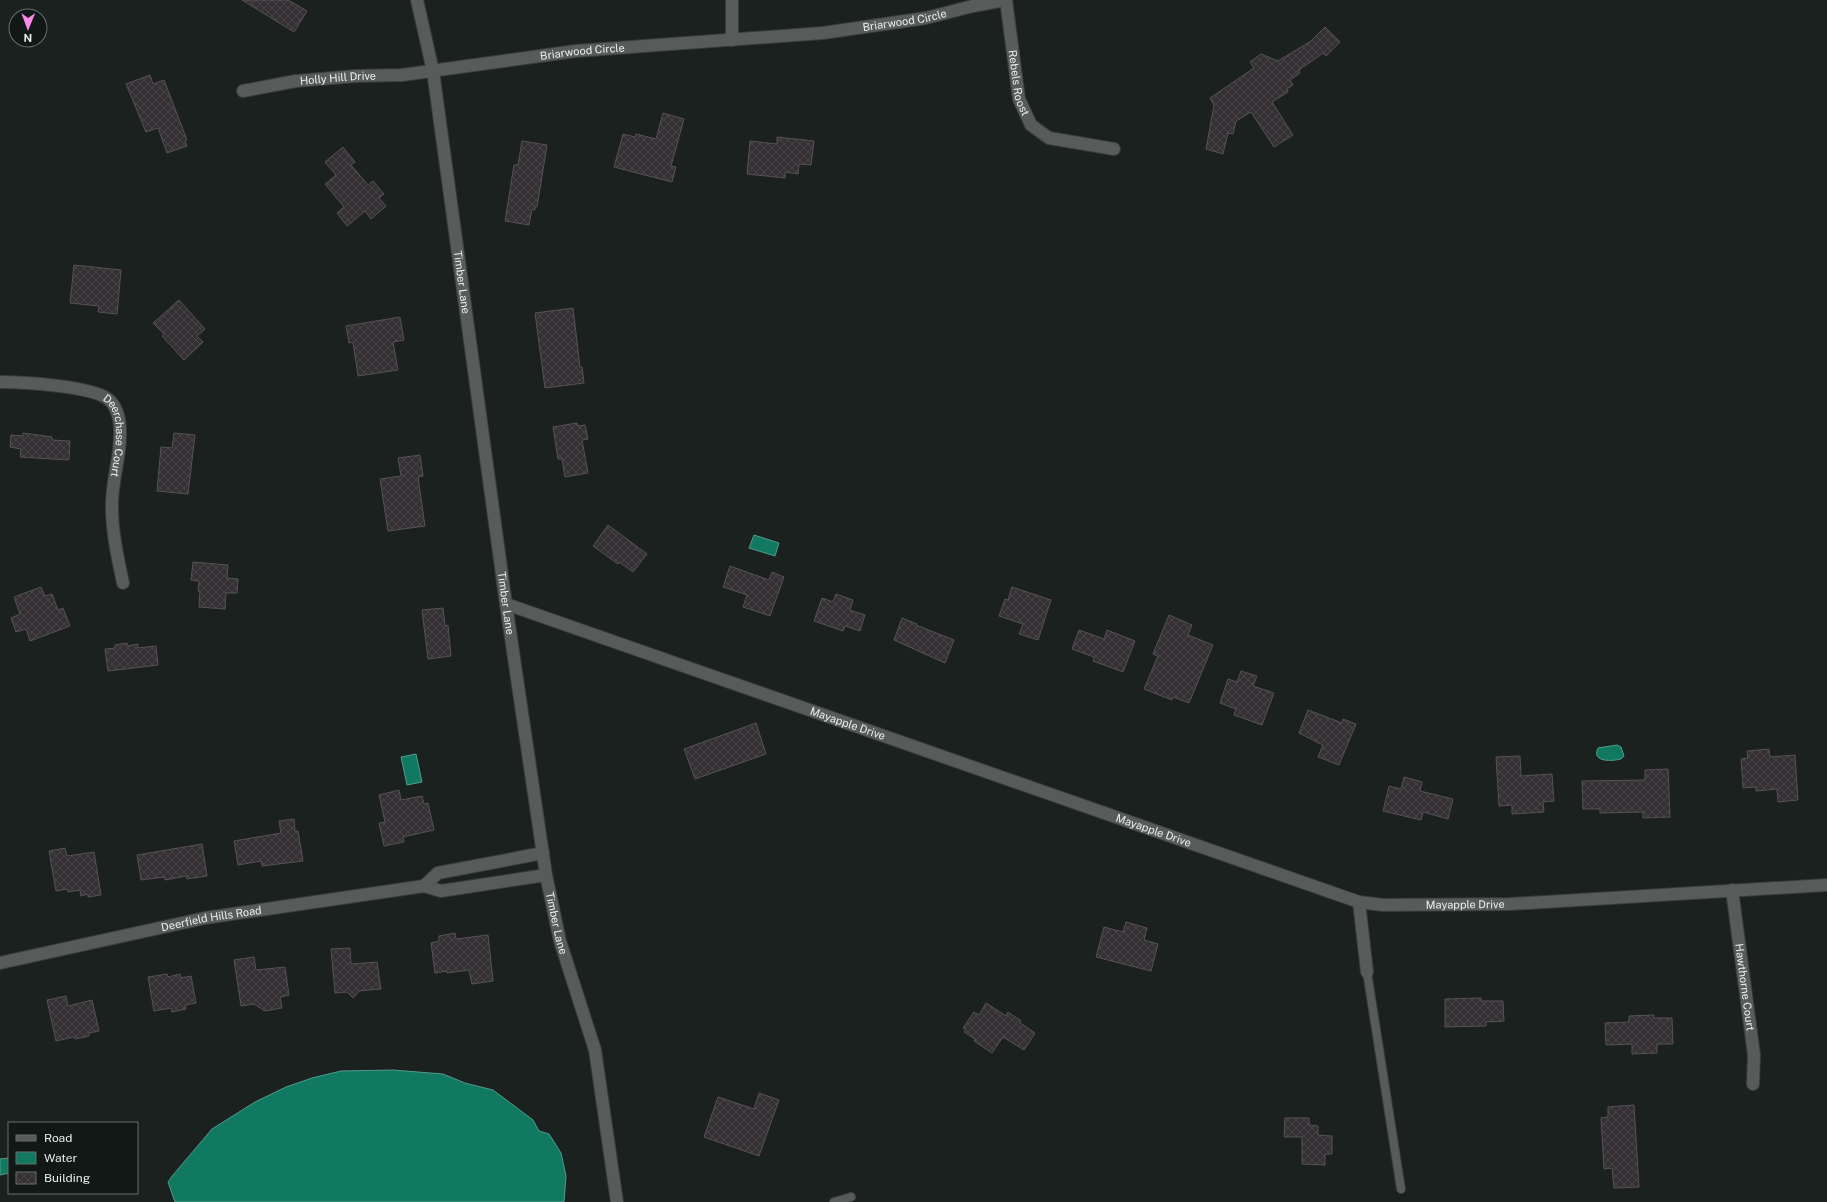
<svg xmlns="http://www.w3.org/2000/svg" width="1827" height="1202" viewBox="0 0 1827 1202" font-family="'Public Sans',sans-serif">
<style>
.water{fill:#117862;stroke:#529c8c}
.building{fill:url(#building-cross-hatch);stroke:#575256}
.lines{fill:none;stroke-linecap:round;stroke-linejoin:round}
.lane-casing{stroke:#373e3c;stroke-width:10}
.street-casing{stroke:#373e3c;stroke-width:14}
.lane{stroke:#585b5a;stroke-width:8}
.street{stroke:#585b5a;stroke-width:12}
.labels{text-anchor:middle;stroke-width:3;stroke-linejoin:round;paint-order:stroke}
.street-label{font-size:11px;fill:#eaefed;stroke:#111815}
</style>
<defs>
<pattern id="building-cross-hatch" width="8" height="8" patternUnits="userSpaceOnUse"><rect width="8" height="8" fill="#353034"/><path d="M0 0l8 8M0 8l8-8" fill="none" stroke="#494448"/></pattern>
</defs>
<rect width="100%" height="100%" fill="#1a211f"/>
<path class="water" d="M754,535L779,543L775,556L749,548Z
M1617,745L1621,747L1624,756L1621,759C1613,761 1591,763 1598,748Z
M416,754L422,782L407,785L401,757Z
M393,1070L443,1074L465,1083L493,1090L533,1120L539,1131L549,1134L561,1153L566,1176L564,1202H175L168,1182L173,1175L212,1129L255,1102L286,1087L312,1078L341,1071Z
M9,1158V1173L0,1175V1159Z"/>
<path class="building" d="M242,0H288L307,11L294,32Z
M1325,27L1340,42L1326,56L1323,53L1299,70L1300,73L1290,80L1293,85L1287,89L1288,92L1272,102L1293,135L1274,147L1251,112L1236,121L1233,134L1228,133L1223,154L1206,149L1214,105L1210,98L1254,68L1250,62L1261,54L1278,61L1311,41Z
M150,75L153,84L164,80L187,140L185,141L187,146L167,153L158,128L146,132L126,84Z
M663,113L684,119L671,166L676,167L672,182L614,167L623,134L635,137L636,134L656,139Z
M777,137L814,141L811,165L799,164L798,174L785,172V178L747,174L750,141L777,144Z
M522,141L547,145L537,207L535,206V210L532,209L529,225L505,221L514,165H518Z
M343,147L355,162L351,165L368,185L373,181L384,194L379,198L386,206L371,219L365,211L347,226L337,213L344,207L325,184L336,175L325,162Z
M74,265L121,270L117,314L98,312L99,306L70,303Z
M179,300L205,329L197,336L203,342L184,360L162,336L164,334L153,323Z
M573,308L580,367H582L584,383L545,388L535,313Z
M400,317L404,340L393,342L398,370L358,376L353,342L349,343L346,326Z
M577,423L578,426L585,425L588,439L582,440L588,473L565,477L562,459H558L553,427Z
M23,433L52,437V440L70,441L69,460L20,457L21,449L10,447L11,435L23,436Z
M174,433L195,435L188,494L157,491L161,447L172,448Z
M420,455L423,476L418,477L425,526L388,531L380,479L401,476L398,458Z
M608,525L647,554L633,572L619,562L618,564L593,546Z
M193,562L228,565L227,578L238,579L237,593H226L225,609L199,607L200,591H198L199,581L191,580Z
M730,566L769,580L772,572L784,577L770,616L743,607L747,595L723,587Z
M41,587L45,596L52,594L58,610L63,608L70,626L30,641L26,629L16,632L11,618L20,614L14,597Z
M1012,587L1051,600L1038,640L1019,634L1023,624L999,616L1005,599L1008,600Z
M836,594L853,600L850,610L865,615L860,631L845,626L843,631L814,621L822,598L833,602Z
M443,608L445,626L448,625L451,656L428,659L422,610Z
M1169,615L1192,625L1188,635L1213,645L1189,703L1173,697L1172,700L1144,689L1158,656L1153,654Z
M902,618L917,624L916,625L954,640L945,663L894,640Z
M1079,630L1104,639L1107,630L1135,641L1123,672L1093,661L1094,657L1072,649Z
M127,643L128,646L138,644V648L156,646L158,665L108,671L105,649L115,648V645Z
M1241,671L1257,676L1253,686L1274,693L1262,725L1234,715L1236,709L1220,703L1228,679L1237,682Z
M1308,710L1342,723L1343,719L1356,724L1339,765L1318,757L1323,745L1299,733Z
M756,723L766,754L695,779L684,749Z
M1769,749L1770,757L1795,755L1798,800L1778,802L1777,789L1756,791V787L1743,788L1741,759L1748,758L1747,751Z
M1520,756L1521,776L1552,774L1554,801L1543,802L1544,812L1512,814V805L1499,806L1496,757Z
M1668,769L1670,817L1643,818V812L1600,813V809H1583L1582,781L1645,780V770Z
M1404,777L1422,782L1420,791L1453,799L1448,819L1423,812L1421,820L1383,811L1389,786L1401,789Z
M399,790L401,800L422,796L424,804L428,803L434,830L403,837L404,842L384,846L379,823L385,822L379,795Z
M294,819L295,831H298L303,861L262,866L261,861L238,865L234,841L281,833L279,821Z
M202,844L207,876L187,879L186,876L165,880L164,877L141,880L137,855Z
M65,848L67,856L94,852L101,895L88,897V894L81,896L80,890L68,892L67,889L56,891L49,851Z
M1126,922L1147,928L1144,940L1158,944L1151,971L1096,957L1104,927L1123,932Z
M455,933L456,939L488,935L493,981L472,984L469,970L447,973V971L435,973L431,943L439,941V936Z
M350,948L351,964L377,962L381,989L359,991L353,998L347,992L335,993L331,949Z
M254,957L256,970L285,967L289,995L280,997L282,1008L265,1011L254,1004L241,1006L234,960Z
M167,974L168,977L180,974L181,978L191,976L196,1003L185,1005L186,1009L172,1012L171,1008L154,1011L148,977Z
M66,996L68,1006L92,1000L99,1031L89,1033V1036L75,1039L74,1037L56,1041L47,1000Z
M1481,998V1001H1503L1504,1021L1486,1022V1026L1445,1027V999Z
M986,1003L1006,1016L1008,1012L1021,1021L1020,1023L1035,1033L1024,1050L1003,1037L992,1053L974,1041L975,1039L964,1032L966,1029L963,1028L974,1012L979,1015Z
M1654,1015V1018H1672L1673,1044H1657V1053L1632,1054V1044L1606,1045L1605,1023L1629,1022V1016Z
M759,1093L779,1100L759,1156L704,1137L718,1097L754,1109Z
M1634,1105L1639,1187L1614,1188L1612,1168L1604,1169L1601,1118L1608,1117V1107Z
M1285,1118H1309V1125L1318,1126V1135L1332,1136V1154H1325V1165L1302,1164V1137H1284Z"/>
<g class="lines">
<defs>
<path id="lane" d="M1367,972L1401,1189
M834,1202L851,1197"/>
<g id="street">
<path id="s1" d="M417,0L433,71L506,604L546,875L560,941L595,1050L617,1202"/>
<path d="M732,0V40"/>
<path id="s2" d="M1006,0L1019,99L1031,125L1049,138L1114,149"/>
<path id="s3" d="M243,91L296,81L356,76L402,75L576,51L823,33L926,18L973,6L1005,0"/>
<path id="s4" d="M0,382C22,382 91,386 108,399C118,407 120,420 120,432C121,457 111,482 112,508C112,533 118,559 123,583"/>
<path id="s5" d="M506,604L1359,902L1383,905L1510,904L1827,885"/>
<path d="M424,886L438,873L543,853"/>
<path id="s6" d="M1732,890L1754,1055L1753,1084"/>
<path d="M1359,902L1367,972"/>
<path id="s7" d="M0,963L205,918L424,886L441,891L546,875"/>
</g>
</defs>
<use href="#lane" class="lane-casing"/>
<use href="#street" class="street-casing"/>
<use href="#lane" class="lane"/>
<use href="#street" class="street"/>
</g>
<g class="labels">
<g class="street-label">
<text dy="4" stroke="none"><textPath href="#s3" startOffset="666">Briarwood Circle</textPath></text>
<text dy="4" stroke="none"><textPath href="#s3" startOffset="342">Briarwood Circle</textPath></text>
<text dy="4" stroke="none"><textPath href="#s3" startOffset="96">Holly Hill Drive</textPath></text>
<text dy="4" stroke="none"><textPath href="#s2" startOffset="84">Rebels Roost</textPath></text>
<text dy="4" stroke="none"><textPath href="#s1" startOffset="286">Timber Lane</textPath></text>
<text dy="4" stroke="none"><textPath href="#s4" startOffset="149">Deerchase Court</textPath></text>
<text dy="4" stroke="none"><textPath href="#s1" startOffset="610">Timber Lane</textPath></text>
<text dy="4" stroke="none"><textPath href="#s5" startOffset="362">Mayapple Drive</textPath></text>
<text dy="4" stroke="none"><textPath href="#s5" startOffset="686">Mayapple Drive</textPath></text>
<text dy="4" stroke="none"><textPath href="#s5" startOffset="1010">Mayapple Drive</textPath></text>
<text dy="4" stroke="none"><textPath href="#s7" startOffset="216">Deerfield Hills Road</textPath></text>
<text dy="4" stroke="none"><textPath href="#s1" startOffset="934">Timber Lane</textPath></text>
<text dy="4" stroke="none"><textPath href="#s6" startOffset="98">Hawthorne Court</textPath></text>
</g>
</g>
<rect x="8" y="1122" width="130" height="72" fill="#111815" stroke="#686e6b"/>
<rect x="16" y="1135" width="20" height="6" fill="#585b5a" stroke="#686e6b"/>
<text x="44" y="1142" font-size="12" fill="#eaefed">Road</text>
<rect x="16" y="1152" width="20" height="12" fill="#117862" stroke="#686e6b"/>
<text x="44" y="1162" font-size="12" fill="#eaefed">Water</text>
<rect x="16" y="1172" width="20" height="12" fill="url(#building-cross-hatch)" stroke="#686e6b"/>
<text x="44" y="1182" font-size="12" fill="#eaefed">Building</text>
<g transform="translate(28 28) rotate(181)"><circle r="19" fill="#111815" stroke="#686e6b"/>
<path d="M0-3L7 15L0 10L-7 15Z" fill="#f888ea"/>
<text y="-6" font-size="11" font-weight="bold" text-anchor="middle" fill="#eaefed">N</text>
</g>
</svg>
